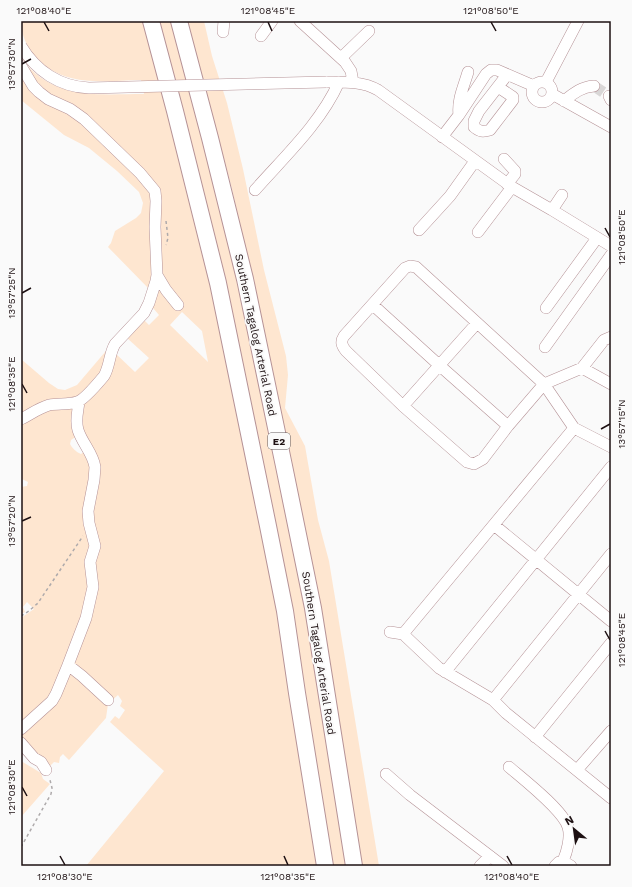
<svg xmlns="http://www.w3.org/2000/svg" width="632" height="887" viewBox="0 0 632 887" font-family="'Work Sans',sans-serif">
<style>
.green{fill:#fee6d0;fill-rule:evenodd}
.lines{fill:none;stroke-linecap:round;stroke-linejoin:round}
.minor-tunnel{stroke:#d9d7d7;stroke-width:11;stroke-dasharray:11 5.5;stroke-linecap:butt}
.minor-casing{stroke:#b59296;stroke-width:12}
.highway-casing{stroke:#b59296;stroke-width:18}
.path{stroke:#aeaaab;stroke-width:1.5;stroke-dasharray:3 3;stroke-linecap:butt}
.minor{stroke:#fff;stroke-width:11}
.highway{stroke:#fff;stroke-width:16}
.minor-bridge-casing{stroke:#b59296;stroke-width:12;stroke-linecap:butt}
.minor-bridge{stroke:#fff;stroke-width:11}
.ticks{fill:none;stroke:#1d1012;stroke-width:1.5}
.labels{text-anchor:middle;stroke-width:4;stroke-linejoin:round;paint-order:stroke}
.shield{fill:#fafafa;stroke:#5f5658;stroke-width:1}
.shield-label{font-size:10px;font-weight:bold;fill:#1d1012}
.street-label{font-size:11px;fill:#1d1012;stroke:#fafafa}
.neatline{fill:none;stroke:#1d1012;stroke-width:1.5}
.ticks-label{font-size:10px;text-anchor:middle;fill:#1d1012}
</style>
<rect width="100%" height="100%" fill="#fafafa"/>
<path class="green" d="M21,21H146L213,281L276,589L319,866H86L164,771L110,722L115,716L119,719L125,710L120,706L122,701L118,695L108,704L106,718L69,760L63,754L60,757L59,763L54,762L49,767L21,742V733L52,704L91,605V522L98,477L82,435L80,411L114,352L135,372L149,358L127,338L148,310L158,213L143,174L45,94L21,63V58C54,101 96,94 144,94L141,80C102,81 62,88 34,55C26,45 21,34 21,21ZM153,308L159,315L149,325L143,319ZM182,312L202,331L208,362L170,325Z
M156,21H175L205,136L288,509L349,866H331Z
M187,21H204L212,56L227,103L243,169L264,270L286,356L288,375L285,408L305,446L318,520L329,561L379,866H362L342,746L261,320L232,189Z
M21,71L69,112L152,189L154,256L150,290L108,247L111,243L115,231L136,218L141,213L143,203L139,192L117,171L89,148L64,135L21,100Z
M111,345L106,366L82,395L21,416V359L49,383L58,389L65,390L77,385Z
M74,404L77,436L71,440L70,444C72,448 76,452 81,454L85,451L91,459L92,541L89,597L54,692L21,724V618L34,609L27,602L23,607L25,612L23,613L21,610V487L27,486L28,482L22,479L21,480V421L39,411Z
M21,761L41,773L43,779L50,784L21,817Z"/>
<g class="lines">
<path class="minor-tunnel" d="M594,86L609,96"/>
<defs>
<path id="minor" d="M300,21L345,62L351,71L353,82
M223,32L224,21
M261,36L272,21
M341,58L369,31
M21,66L33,86L39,92L48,99L70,109L84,119L140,173L155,191L156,201L155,227L157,275L156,281L149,303L144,313L115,344C109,354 110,366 104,376C99,382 84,400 77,402C68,405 58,403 49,405C39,408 31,414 21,419
M532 92a10 10 0 1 1 20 0a10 10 0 1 1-20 0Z
M326,82C344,82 362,81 378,90L512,187L552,210L611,246
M546,82L578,21
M498,87L513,97V100L490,130C483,132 480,132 474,127V121L479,111L507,75
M552,94L611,127
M609,96L611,100
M564,101C574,93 581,87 594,86
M459,115C457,100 464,86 468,72
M442,137L459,115L486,74L491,70H497L534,86
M504,159L515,171V174L507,184
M255,190C285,156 320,124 339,82
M552,210L562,195
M419,230L450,196L475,161
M478,232L512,187
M157,275L166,290L178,305
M373,305L439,365L508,426
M546,308L597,238
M545,347L611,255
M582,368L604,340L611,337
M611,384L582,368L544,384L508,426L483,459L474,464L467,462L403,406L346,351C342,346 340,342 344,336L405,268L410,266L416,267L544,384L574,428L611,447
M79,402C78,411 75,420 78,430C82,443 93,453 95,467L94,480L88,511L89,523L95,546L90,562L93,587L86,618L68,665L82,676L108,700
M403,406L477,323
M494,525L611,621
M390,632L403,634L439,668L493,700L506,713L611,798
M403,634L574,428
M445,672L611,467
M493,700L611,554
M21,729L52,701L56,694L68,665
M535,737L611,643
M21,743L34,758L41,762L46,770
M509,767C523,779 563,810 568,827C571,837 567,852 563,861
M577,770L611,731
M386,774L410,795L503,866
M480,866L490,856
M555,866L559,862L563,861L571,866"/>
<path id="highway" d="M151,21L175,111L218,283L268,526L285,611L297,693L325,866
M179,21L210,138L245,279L284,466L313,608L354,866"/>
</defs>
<use href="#minor" class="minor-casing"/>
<use href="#highway" class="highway-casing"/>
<path class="path" d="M166,221L168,238L166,245
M21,616L29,611L38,603L83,536
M21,847L51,794L52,788L50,780"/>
<use href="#minor" class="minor"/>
<use href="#highway" class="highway"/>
<defs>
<path id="minor-bridge" d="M21,46C36,71 60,87 89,88L326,82"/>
</defs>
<use href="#minor-bridge" class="minor-bridge-casing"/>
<use href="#minor-bridge" class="minor-bridge"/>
</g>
<path class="ticks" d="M44,22L49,31M268,22L272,31M491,22L496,31M22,64L31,59M605,228L610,237M22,293L31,288M22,384L27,393M601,429L610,424M22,521L31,517M605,631L610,640M22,787L27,796M60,856L65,865M284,856L288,865M507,856L512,865"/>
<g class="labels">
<rect class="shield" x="268" y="433" width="22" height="16" rx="3"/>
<g class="shield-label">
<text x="279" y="445">E2</text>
</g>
<g class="street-label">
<text transform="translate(256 335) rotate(78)" y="4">Southern Tagalog Arterial Road</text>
<text transform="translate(319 653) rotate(81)" y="4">Southern Tagalog Arterial Road</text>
</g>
</g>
<rect width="632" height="887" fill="none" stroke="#fafafa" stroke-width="44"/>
<g transform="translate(574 829) rotate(331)" stroke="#fafafa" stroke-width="3" paint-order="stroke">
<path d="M0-3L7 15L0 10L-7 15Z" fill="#1d1012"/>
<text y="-6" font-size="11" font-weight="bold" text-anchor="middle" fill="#1d1012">N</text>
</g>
<rect x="22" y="22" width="588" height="843" class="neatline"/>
<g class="ticks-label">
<text x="44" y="14">121°08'40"E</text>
<text x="268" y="14">121°08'45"E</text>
<text x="491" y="14">121°08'50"E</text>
<text transform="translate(11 64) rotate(-90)" y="4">13°57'30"N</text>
<text transform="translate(621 237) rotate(-90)" y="4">121°08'50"E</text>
<text transform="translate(11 293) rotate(-90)" y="4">13°57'25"N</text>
<text transform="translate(11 384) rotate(-90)" y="4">121°08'35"E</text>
<text transform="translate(621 424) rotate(-90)" y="4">13°57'15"N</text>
<text transform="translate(11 521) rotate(-90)" y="4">13°57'20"N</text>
<text transform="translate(621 640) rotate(-90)" y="4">121°08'45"E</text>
<text transform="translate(11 787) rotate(-90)" y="4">121°08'30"E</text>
<text x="65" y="880">121°08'30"E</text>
<text x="288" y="880">121°08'35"E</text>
<text x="512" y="880">121°08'40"E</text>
</g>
</svg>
